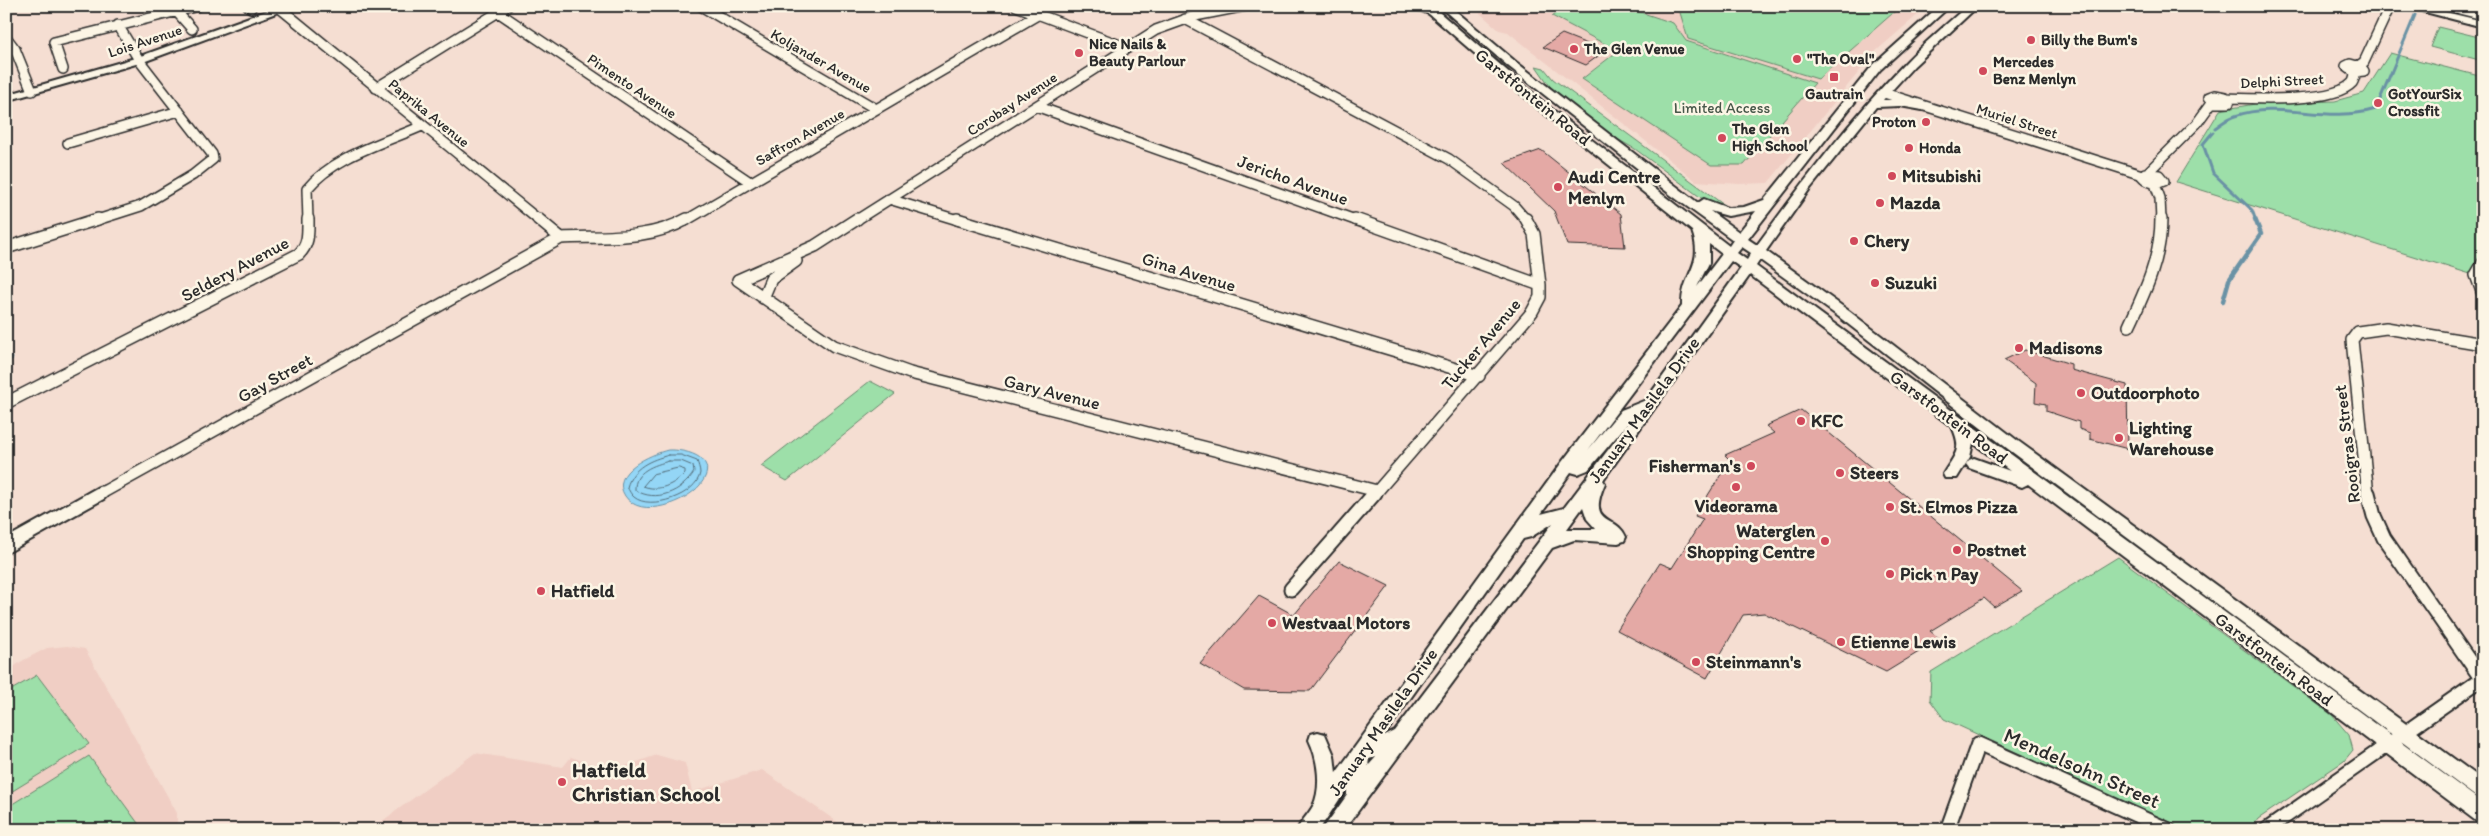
<svg xmlns="http://www.w3.org/2000/svg" width="2489" height="836" viewBox="0 0 2489 836" font-family="Itim,sans-serif">
<style>
.built{fill:#f0cec4}
.green{fill:#9ddfa9;stroke:#64856a}
.water{fill:#94d6f6;stroke:#6a92a5}
.lines{fill:none;stroke-linecap:round;stroke-linejoin:round}
.shore{stroke:#556f7c;stroke-width:1}
.stream-far1{stroke:#6a92a5;stroke-width:3}
.stream{stroke:#6a92a5;stroke-width:4.5}
.building{fill:#e4a9a5;stroke:#2b2b2b}
.minor-far2-casing{stroke:#2b2b2b;stroke-width:12}
.minor-far1-casing{stroke:#2b2b2b;stroke-width:14}
.minor-casing{stroke:#2b2b2b;stroke-width:17}
.tertiary-casing{stroke:#2b2b2b;stroke-width:4}
.secondary-casing{stroke:#2b2b2b;stroke-width:4}
.minor-far2{stroke:#fcf5e5;stroke-width:9}
.minor-far1{stroke:#fcf5e5;stroke-width:11}
.minor{stroke:#fcf5e5;stroke-width:13}
.tertiary{fill:#fcf5e5;fill-rule:evenodd}
.secondary{fill:#fcf5e5;fill-rule:evenodd}
.poi-dot{fill:#d1495b;stroke:#fcf5e5;stroke-width:2}
.labels{text-anchor:middle;stroke-width:5;stroke-linejoin:round;paint-order:stroke}
.far-poi-label{font-size:15px;font-weight:bold;fill:#2b2b2b;stroke:#fcf5e5;text-anchor:start}
.far-street-label{font-size:15px;fill:#2b2b2b;stroke:#fcf5e5}
.far-park-label{font-size:15px;fill:#48584a;stroke:#fcf5e5}
.street-label{font-size:18px;fill:#2b2b2b;stroke:#fcf5e5}
.poi-label{font-size:18px;font-weight:bold;fill:#2b2b2b;stroke:#fcf5e5;text-anchor:start}
.near-street-label{font-size:21px;fill:#2b2b2b;stroke:#fcf5e5}
.near-poi-label{font-size:21px;font-weight:bold;fill:#2b2b2b;stroke:#fcf5e5;text-anchor:start}
</style>
<rect width="100%" height="100%" fill="#f5ded2"/>
<filter id="ink" filterUnits="userSpaceOnUse"><feTurbulence type="fractalNoise" baseFrequency=".02" numOctaves="2"/><feDisplacementMap in="SourceGraphic" scale="10" xChannelSelector="R" yChannelSelector="G"/><feConvolveMatrix kernelMatrix="1 2 1 2 8 2 1 2 1" color-interpolation-filters="sRGB"/></filter>
<g filter="url(#ink)">
<path class="built" d="M1472,6H1928L1876,51L1768,183L1739,184L1696,181L1508,32L1499,30Z
M67,646L85,649L177,813V830H6V672L22,661L47,648Z
M475,753L563,767L571,757L611,771L657,755L685,763L692,792L762,770L849,830H370Z"/>
<path class="green" d="M1566,6H1622L1673,23L1686,41L1815,83L1744,165H1711L1582,79L1618,51L1552,16Z
M1678,6H1901L1818,79L1688,39Z
M2438,27L2483,38V61L2430,47Z
M2390,53L2483,77V274L2480,277L2176,182L2220,110L2255,104L2335,101L2364,93Z
M1536,66L1544,68L1553,79L1724,205L1727,210L1715,208L1635,149L1612,136L1554,92Z
M870,381L895,394L787,481L761,466Z
M2118,557L2332,715L2349,735L2353,750L2344,761L2258,819L2250,830H2185L1944,719L1930,700L1931,672Z
M37,675L89,744L6,795V693Z
M89,756L143,830H6V808Z"/>
<path class="water" d="M668,450C688,449 721,459 700,485C686,502 641,520 625,496C609,472 651,454 668,450Z"/>
<g class="lines">
<path class="shore" d="M669,455H681L697,461C698,464 700,469 700,473C697,495 650,511 634,497C631,495 629,490 627,487C633,467 650,460 669,455Z
M669,461H681L693,466L694,472C682,492 656,503 635,490C634,471 654,465 669,461Z
M679,468L685,470V473C674,485 659,492 643,486L653,474Z"/>
<path class="stream-far1" d="M2215,128C2221,124 2228,118 2235,116C2280,100 2326,124 2376,109L2415,15
M2213,132L2203,144L2213,173L2252,210L2256,221"/>
<path class="stream" d="M2223,301L2229,280L2261,234L2255,219
M6,361L11,358"/>
</g>
<path class="building" d="M1562,34L1605,51L1586,65L1543,47Z
M1541,150L1621,214L1625,247L1567,245L1554,211L1504,163Z
M2025,350L2071,364V370L2127,385L2128,449L2090,439V433L2079,429V422L2046,411V404L2035,402L2036,383L2004,360Z
M1801,410L2022,591L1994,607L1984,598L1930,631L1940,639L1886,672L1764,613L1743,615L1707,678L1617,630L1660,563L1672,568L1703,519L1695,516L1730,460L1725,455L1774,433L1766,426Z
M1339,561L1389,586L1310,691L1244,690L1200,664L1259,596L1294,615Z"/>
<g class="lines">
<defs>
<path id="minor-far2" d="M248,6L251,8
M701,6L876,109
M1016,6L1128,48
M2447,6L2483,15
M281,9L540,221
M176,11L192,29
M498,12L750,182
M1185,19L1449,159L1514,206L1527,221
M6,37L15,49L32,91
M2350,64L2361,67L2364,71L2354,72L2346,66Z
M2358,66L2364,62L2390,6
M63,69L54,42L198,6
M376,88L508,6
M1884,93L2142,175
M2215,95L2225,97L2229,103H2215L2209,97Z
M2228,98C2254,99 2334,103 2352,83C2354,81 2355,75 2356,72
M1036,106L1358,221
M68,143L179,111
M2148,172L2197,123L2213,101
M2145,173L2159,175L2164,181C2156,185 2148,183 2142,176Z
M2155,184L2160,198L2161,221
M889,199L961,221
M94,221L141,206L193,175L213,159L212,154L139,60L118,25
M308,221L307,189C334,156 384,143 422,126
M685,221L1039,14
M855,221L1156,30L1195,16L1246,6"/>
<path id="minor-far1" d="M538,219L561,238
M957,219L1479,376
M1355,219L1540,285
M6,248L98,219
M2483,263L2476,275L2483,294
M738,280L834,346L910,373L1377,491
M738,280L815,246L857,219
M763,298L771,279L796,261
M2129,326C2145,292 2161,258 2161,219
M6,403L299,254C309,244 308,233 308,219
M98,495L561,238C603,236 649,241 687,219
M1374,495L1532,312L1540,297V285L1534,234L1526,219
M2368,495L2352,340L2358,332L2386,328L2483,344"/>
<path id="minor" d="M2368,493L2374,516L2384,538L2481,678
M6,546L101,493
M1291,589L1375,493
M1947,830L1978,744L2169,830
M2266,830L2483,678"/>
<path id="tertiary" d="M280,6H295L143,62L6,101V95L135,58Z
M2402,6H2420L2483,21V27Z"/>
<path id="secondary" d="M1408,6H1432L1548,106L1729,246L1733,240L1671,195L1508,66L1439,6H1450L1516,62L1698,203L1704,199L1728,208L1744,207L1764,200L1872,66L1939,6H1950L1880,70L1748,239L1757,245C1803,182 1850,120 1905,63C1924,43 1946,25 1967,6H1978L1914,66L1883,100H1900L1941,109L1947,112L1945,114L1900,106L1876,107L1809,190L1766,251L1849,311L2018,441L2483,780V800L2476,797L2008,449L1839,317L1760,260L1756,266L2483,803V824L2476,821L2028,484L2022,487L1969,468L1966,464L1969,460L1974,458L2010,471L1973,443L1970,457L1957,478H1945L1943,474C1955,454 1963,450 1952,427L1750,275L1603,480L1605,483C1586,527 1616,513 1626,537L1624,541L1618,543L1574,540L1552,548L1344,830H1322L1347,795V788L1319,830H1297C1301,821 1308,815 1313,806C1322,787 1318,759 1309,740L1311,734L1318,732L1325,734L1334,755L1336,773L1562,462L1682,306C1681,274 1705,266 1692,231L1540,110L1429,14ZM1710,211L1728,216L1756,211L1739,232ZM1709,244L1722,254L1697,287L1709,263ZM1742,247L1751,253L1747,260L1737,253ZM1731,261L1741,268L1646,400L1621,410L1588,450ZM1633,417L1564,508L1541,514L1571,472L1578,474L1588,470ZM1583,507L1587,519L1596,529H1567ZM1553,523L1395,731L1383,737L1523,539L1531,537ZM1376,757L1368,766L1369,759Z"/>
</defs>
<use href="#minor-far2" class="minor-far2-casing"/>
<use href="#minor-far1" class="minor-far1-casing"/>
<use href="#minor" class="minor-casing"/>
<use href="#tertiary" class="tertiary-casing"/>
<use href="#secondary" class="secondary-casing"/>
<use href="#minor-far2" class="minor-far2"/>
<use href="#minor-far1" class="minor-far1"/>
<use href="#minor" class="minor"/>
<use href="#tertiary" class="tertiary"/>
<use href="#secondary" class="secondary"/>
</g>
</g>
<g class="poi-dot">
<circle cx="2031" cy="40" r="5"/>
<circle cx="1574" cy="49" r="5"/>
<circle cx="1079" cy="53" r="5"/>
<circle cx="1797" cy="59" r="5"/>
<circle cx="1983" cy="71" r="5"/>
<rect x="1829" y="72" width="10" height="10" rx="2.5"/>
<circle cx="2378" cy="103" r="5"/>
<circle cx="1926" cy="122" r="5"/>
<circle cx="1722" cy="138" r="5"/>
<circle cx="1909" cy="148" r="5"/>
<circle cx="1892" cy="176" r="5"/>
<circle cx="1558" cy="187" r="5"/>
<circle cx="1880" cy="203" r="5"/>
<circle cx="1854" cy="241" r="5"/>
<circle cx="1875" cy="283" r="5"/>
<circle cx="2019" cy="348" r="5"/>
<circle cx="2081" cy="393" r="5"/>
<circle cx="1801" cy="421" r="5"/>
<circle cx="2119" cy="438" r="5"/>
<circle cx="1751" cy="466" r="5"/>
<circle cx="1840" cy="473" r="5"/>
<circle cx="1736" cy="487" r="5"/>
<circle cx="1890" cy="507" r="5"/>
<circle cx="1825" cy="541" r="5"/>
<circle cx="1957" cy="550" r="5"/>
<circle cx="1890" cy="574" r="5"/>
<circle cx="541" cy="591" r="5"/>
<circle cx="1272" cy="623" r="5"/>
<circle cx="1841" cy="642" r="5"/>
<circle cx="1696" cy="662" r="5"/>
<circle cx="562" cy="782" r="5"/>
</g>
<g class="labels">
<g class="far-poi-label">
<text x="2041" y="45">Billy the Bum's</text>
<text x="1089" y="49">Nice Nails &amp;<tspan x="1089" dy="17">Beauty Parlour</tspan></text>
<text x="1584" y="54">The Glen Venue</text>
<text x="1807" y="64">"The Oval"</text>
<text x="1993" y="67">Mercedes<tspan x="1993" dy="17">Benz Menlyn</tspan></text>
<text x="1834" y="99" text-anchor="middle">Gautrain</text>
<text x="2388" y="99">GotYourSix<tspan x="2388" dy="17">Crossfit</tspan></text>
<text x="1916" y="127" text-anchor="end">Proton</text>
<text x="1732" y="134">The Glen<tspan x="1732" dy="17">High School</tspan></text>
<text x="1919" y="153">Honda</text>
</g>
<g class="far-street-label">
<text transform="translate(145 41) rotate(-18)" y="5">Lois Avenue</text>
<text transform="translate(821 61) rotate(30)" y="5">Koljander Avenue</text>
<text transform="translate(2282 81) rotate(-3)" y="5">Delphi Street</text>
<text transform="translate(632 86) rotate(34)" y="5">Pimento Avenue</text>
<text transform="translate(1012 104) rotate(-33)" y="5">Corobay Avenue</text>
<text transform="translate(429 113) rotate(39)" y="5">Paprika Avenue</text>
<text transform="translate(2017 121) rotate(18)" y="5">Muriel Street</text>
<text transform="translate(800 137) rotate(-30)" y="5">Saffron Avenue</text>
</g>
<g class="far-park-label">
<text x="1722" y="113">Limited Access</text>
</g>
<g class="street-label">
<text transform="translate(1533 97) rotate(39)" y="6">Garstfontein Road</text>
<text transform="translate(1293 180) rotate(20)" y="6">Jericho Avenue</text>
<text transform="translate(235 269) rotate(-28)" y="6">Seldery Avenue</text>
<text transform="translate(1189 272) rotate(17)" y="6">Gina Avenue</text>
<text transform="translate(1481 344) rotate(-50)" y="6">Tucker Avenue</text>
<text transform="translate(275 378) rotate(-29)" y="6">Gay Street</text>
<text transform="translate(1052 392) rotate(14)" y="6">Gary Avenue</text>
<text transform="translate(1644 410) rotate(-54)" y="6">January Masilela Drive</text>
<text transform="translate(1949 417) rotate(37)" y="6">Garstfontein Road</text>
<text transform="translate(2347 444) rotate(-97)" y="6">Rooigras Street</text>
<text transform="translate(2274 659) rotate(37)" y="6">Garstfontein Road</text>
<text transform="translate(1383 722) rotate(-55)" y="6">January Masilela Drive</text>
</g>
<g class="poi-label">
<text x="1902" y="182">Mitsubishi</text>
<text x="1568" y="183">Audi Centre<tspan x="1568" dy="21">Menlyn</tspan></text>
<text x="1890" y="209">Mazda</text>
<text x="1864" y="247">Chery</text>
<text x="1885" y="289">Suzuki</text>
<text x="2029" y="354">Madisons</text>
<text x="2091" y="399">Outdoorphoto</text>
<text x="1811" y="427">KFC</text>
<text x="2129" y="434">Lighting<tspan x="2129" dy="21">Warehouse</tspan></text>
<text x="1741" y="472" text-anchor="end">Fisherman's</text>
<text x="1850" y="479">Steers</text>
<text x="1736" y="512" text-anchor="middle">Videorama</text>
<text x="1900" y="513">St. Elmos Pizza</text>
<text x="1815" y="537" text-anchor="end">Waterglen<tspan x="1815" dy="21">Shopping Centre</tspan></text>
<text x="1967" y="556">Postnet</text>
<text x="1900" y="580">Pick n Pay</text>
<text x="551" y="597">Hatfield</text>
<text x="1282" y="629">Westvaal Motors</text>
<text x="1851" y="648">Etienne Lewis</text>
<text x="1706" y="668">Steinmann's</text>
</g>
<g class="near-street-label">
<text transform="translate(2082 768) rotate(24)" y="7">Mendelsohn Street</text>
</g>
<g class="near-poi-label">
<text x="572" y="777">Hatfield<tspan x="572" dy="24">Christian School</tspan></text>
</g>
</g>
<rect width="2489" height="836" fill="none" stroke="#fcf5e5" stroke-width="25"/>
<rect x="12" y="12" width="2464" height="811" fill="none" stroke="#2b2b2b" stroke-width="2" filter="url(#ink)"/>
</svg>
